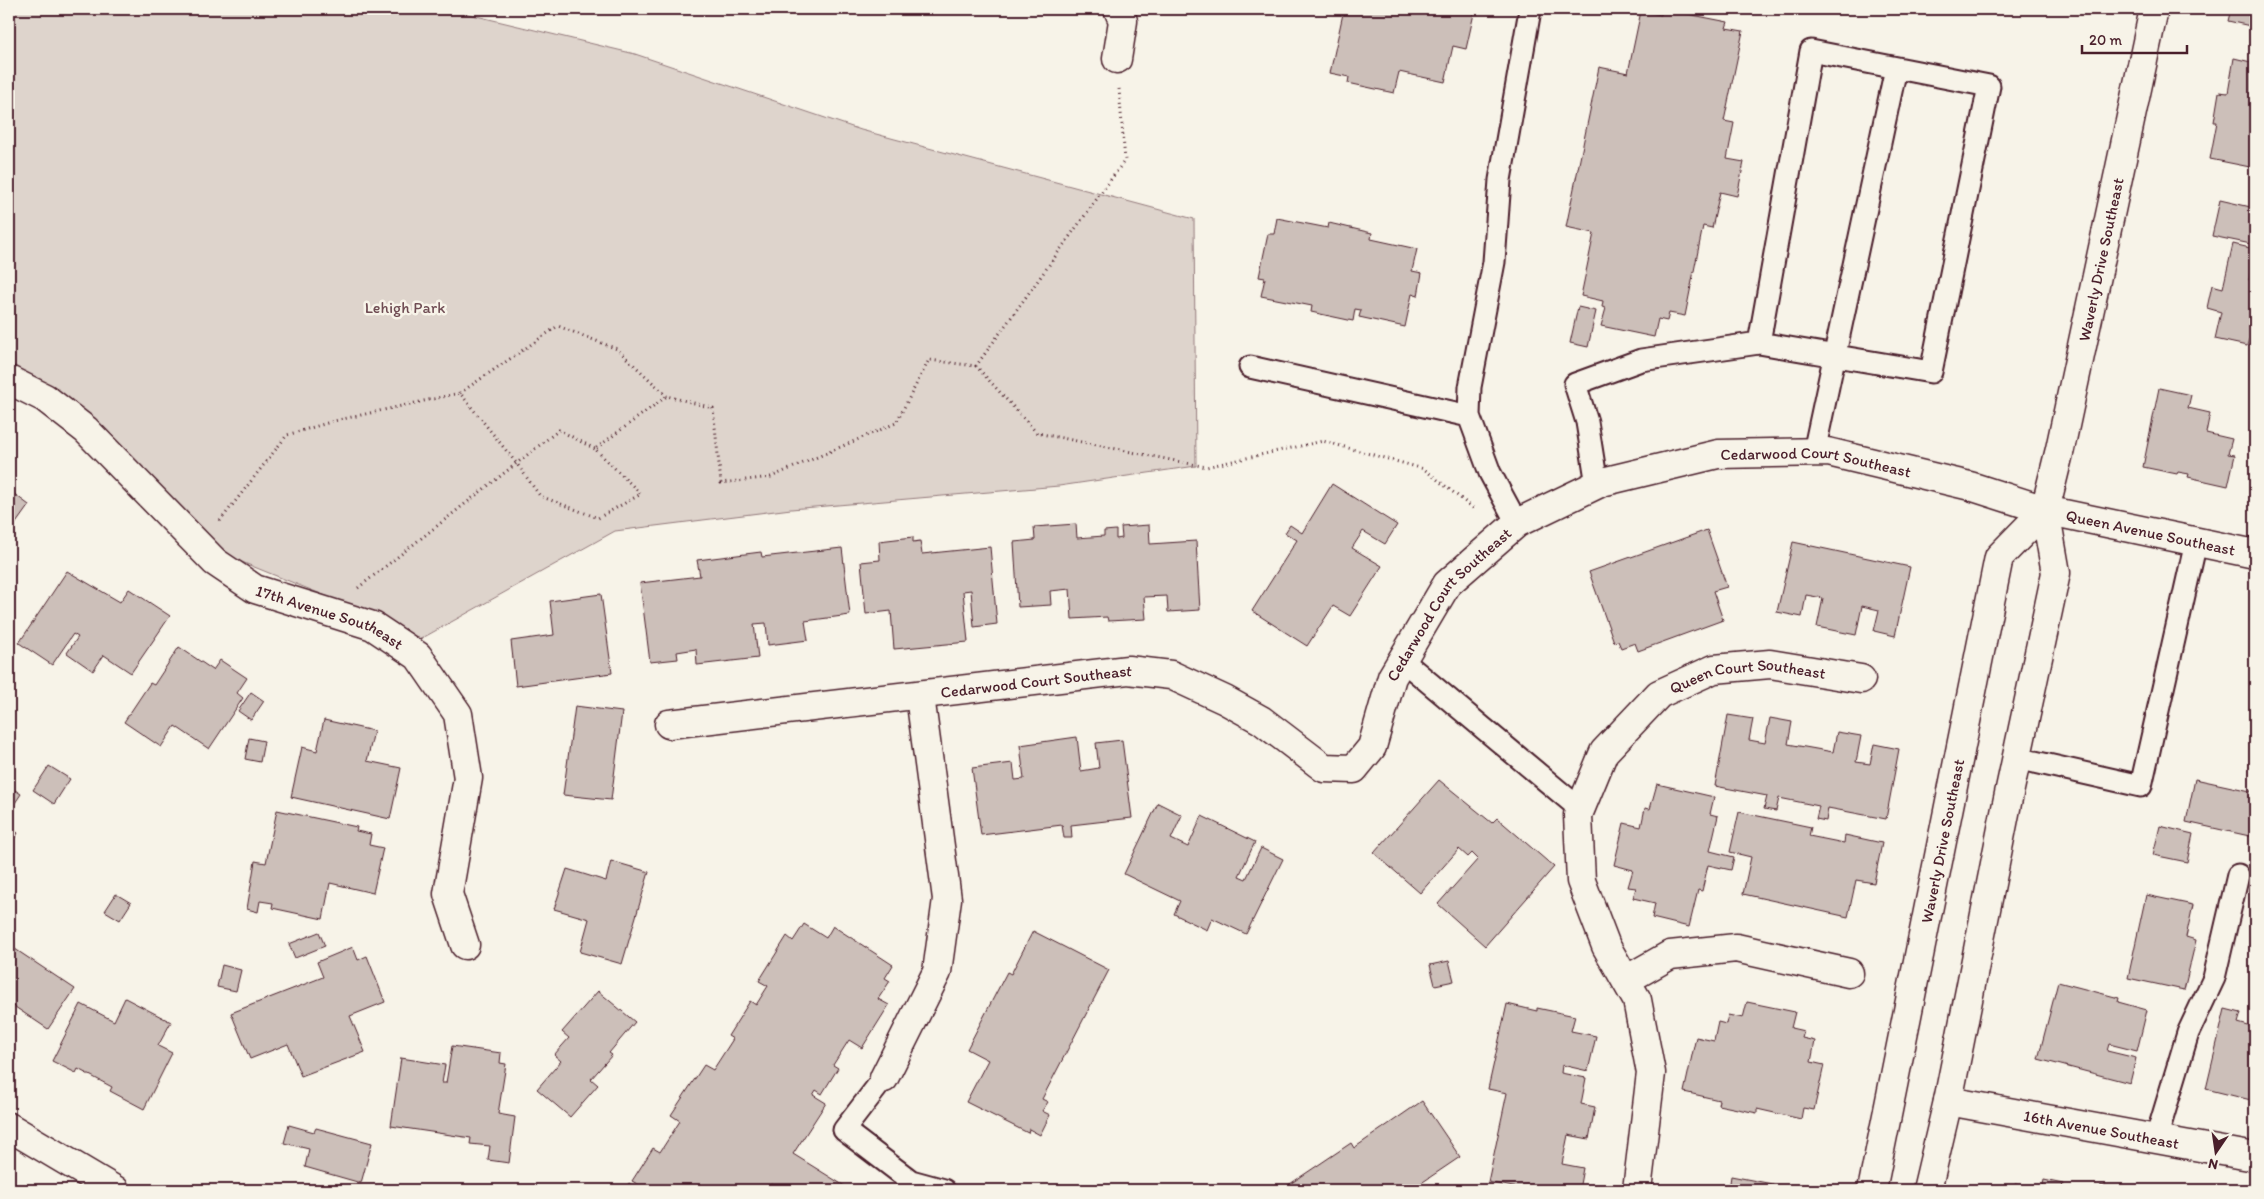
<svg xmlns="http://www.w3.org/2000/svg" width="2264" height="1199" viewBox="0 0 2264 1199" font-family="Itim,sans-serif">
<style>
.green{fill:#ded4cc;stroke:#947a7c}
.building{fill:#ccbfb9;stroke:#4a1f2b}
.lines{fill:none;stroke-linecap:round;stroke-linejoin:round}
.service-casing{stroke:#4a1f2b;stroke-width:25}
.minor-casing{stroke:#4a1f2b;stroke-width:31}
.secondary-casing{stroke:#4a1f2b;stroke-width:31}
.path{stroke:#4a1f2b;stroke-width:3;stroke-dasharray:1 4;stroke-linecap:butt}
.service{stroke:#f7f3e8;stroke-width:21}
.minor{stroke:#f7f3e8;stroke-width:28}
.secondary{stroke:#f7f3e8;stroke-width:28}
.labels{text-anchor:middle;stroke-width:5;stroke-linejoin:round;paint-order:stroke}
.street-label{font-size:16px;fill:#4a1f2b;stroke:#f7f3e8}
.park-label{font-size:16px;fill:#6f4c53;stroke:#f7f3e8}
</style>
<rect width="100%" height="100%" fill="#f7f3e8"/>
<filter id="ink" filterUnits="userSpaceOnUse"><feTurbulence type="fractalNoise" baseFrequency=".02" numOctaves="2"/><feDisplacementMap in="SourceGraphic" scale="10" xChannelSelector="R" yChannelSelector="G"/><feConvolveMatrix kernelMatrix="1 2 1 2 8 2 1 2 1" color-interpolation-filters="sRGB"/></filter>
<g filter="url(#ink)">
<path class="green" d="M9,9H447L635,54L861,130L1194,219L1196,466L1059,486L791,509L615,531L408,646L368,613L227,556L73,415L9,390Z"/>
<path class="building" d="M1344,9H1475L1466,49L1453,46L1445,82L1399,72L1394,93L1348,83L1349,77L1330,73Z
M1662,9L1728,22L1726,28L1743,31L1724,121L1734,123L1727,159L1744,162L1737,196L1720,192L1712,228L1703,226L1685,316L1669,313L1667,321L1658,319L1654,337L1601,326L1606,308L1602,307L1603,301L1581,296L1594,233L1566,227L1599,67L1628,73L1641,11L1661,15Z
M2231,9H2255V27L2228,21Z
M2234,58L2255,63V168L2210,159L2217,122H2214L2219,92L2228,93Z
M2220,200L2255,208V252L2249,280L2255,281V341L2249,339L2247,346L2215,339L2221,312L2207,308L2212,285L2223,288L2233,244L2250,248L2251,244L2212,236Z
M1277,218L1328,228L1329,223L1372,233L1371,239L1417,249L1412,271L1422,273L1418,296L1412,294L1405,327L1359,317L1361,310L1355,309L1353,321L1311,312L1312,306L1261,296L1265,278L1259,277L1268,234H1274Z
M1578,307L1596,311L1588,347L1570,343Z
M2159,388L2191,395L2188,408L2210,413L2206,433L2232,439L2228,454L2235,455L2228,486L2188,477L2189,474L2178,472L2177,474L2143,467Z
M1332,484L1397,525L1385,544L1363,531L1352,548L1382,566L1350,616L1333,606L1307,646L1252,611L1297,540L1285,533L1290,525L1302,533Z
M9,490L29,505L9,533Z
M1076,524L1077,538L1104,536V531L1116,530V539L1122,538L1121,527L1149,525L1150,544L1196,541L1200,610L1168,612L1167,596L1144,597L1146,619L1108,621L1107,617L1072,619L1070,589L1050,591L1051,605L1018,607L1014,542L1035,540L1034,527Z
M1707,530L1727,587L1713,591L1723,620L1638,651L1635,643L1621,648L1618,641L1614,642L1589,572Z
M913,537V542L920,541L922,554L990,547L997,624L974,627L971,590L963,591L968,642L894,649L891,611L866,614L861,562L880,560L879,541Z
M1793,542L1910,567L1895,636L1874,631L1879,610L1862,606L1856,635L1817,627L1823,598L1806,595L1802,617L1777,612Z
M842,548L850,615L805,621L808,640L768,645L766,623L754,624L758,658L697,665L696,649L677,652L678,659L650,662L640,583L700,576L697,560L761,552L762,557Z
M67,571L120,602L129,589L170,616L131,673L104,655L93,671L67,653L78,637L73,634L52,665L19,643Z
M601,594L612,673L516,686L511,641L554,635L550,601Z
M179,647L213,670L220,660L247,678L237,693L243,698L209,749L175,726L161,747L124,722L150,683L154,685Z
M251,692L264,701L251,720L238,711Z
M575,706L622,712L611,800L563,795Z
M1728,715L1753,719L1749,740L1765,743L1770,718L1792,722L1788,744L1833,752L1837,732L1861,736L1856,762L1870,764L1874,744L1899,749L1886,819L1828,808L1826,821L1816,819L1819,806L1779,798L1776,811L1764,809L1767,796L1715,786Z
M324,720L374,731L367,761L401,768L390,819L291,797L302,747L317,751Z
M1077,737L1081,771L1099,768L1096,743L1122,740L1132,818L1071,825L1072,838H1064L1062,825L981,835L972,768L1013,763L1015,780L1024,779L1020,745Z
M249,738L264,741L260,762L245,759Z
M49,766L70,779L54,804L33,790Z
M2195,779L2255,792L2254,837L2186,822Z
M1439,780L1492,823L1497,818L1554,867L1485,946L1438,904L1478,859L1472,853L1468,857L1459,849L1420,893L1374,853Z
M1657,784L1714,797L1710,814L1718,816L1710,851L1734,857L1731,870L1708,865L1702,891L1698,890L1689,927L1652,918L1655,903L1633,898L1636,888L1628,887L1633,870L1614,865L1624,823L1641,827L1645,808L1650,809Z
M9,786L21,794L11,809L9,807Z
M1158,803L1182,815L1171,839L1188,847L1202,816L1255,842L1239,876L1246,879L1261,848L1283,859L1246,934L1212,918L1207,930L1174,914L1180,901L1124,874Z
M277,810L357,827L356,831L371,834L369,845L383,848L373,893L330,883L323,919L272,908L273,903L260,901L258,912L247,909L255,861L266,863Z
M1739,812L1811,827L1809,836L1844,843L1845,835L1882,843L1874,883L1856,880L1848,917L1743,894L1751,857L1730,852Z
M2160,826L2193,834L2187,862L2153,855Z
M9,827L18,833L9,847Z
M611,861L649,872L622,964L580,952L589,919L554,909L567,869L606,881Z
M116,894L131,903L120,920L105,911Z
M2146,895L2193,905L2186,937L2196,940L2184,990L2128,978Z
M804,924L826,938L833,926L893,965L885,978L890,981L878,999L889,1005L862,1048L849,1040L833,1065L838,1068L822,1094L816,1090L813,1095L826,1103L793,1154L851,1190H782L771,1184L767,1190H624L629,1183L637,1189L639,1185L632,1181L653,1148L660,1152L680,1121L671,1115L704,1065L713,1070L733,1039L728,1036L750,1001L756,1005L768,986L759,981L787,936L793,941Z
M1033,931L1109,970L1042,1099L1048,1102L1042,1111L1050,1115L1040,1135L1029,1129L1028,1133L966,1102L988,1060L967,1049L1007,972L1011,974Z
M319,932L325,946L295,958L289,944Z
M9,945L75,989L48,1029L9,1003Z
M353,947L358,960L367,956L385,1002L350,1016L365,1052L301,1076L288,1044L250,1059L231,1013L323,977L317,962Z
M1449,961L1454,981L1435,985L1430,965Z
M222,965L241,970L236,991L217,987Z
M2058,982L2119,998L2118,1002L2147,1010L2137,1051L2109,1044L2107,1051L2136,1058L2130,1083L2038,1059Z
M598,991L635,1022L609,1053L612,1055L591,1079L598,1085L570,1117L537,1089L561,1061L554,1055L569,1038L562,1032Z
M125,998L171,1022L158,1046L172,1053L144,1109L110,1091L112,1087L78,1069L76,1073L52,1061L81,1004L114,1021Z
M1747,1002L1795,1012L1791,1028L1804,1031L1802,1038L1815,1041L1811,1062L1824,1065L1814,1110L1803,1108L1801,1119L1757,1109V1113L1718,1105L1719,1100L1684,1092L1696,1037L1714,1041L1718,1022L1726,1024L1728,1015L1743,1018Z
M1507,1004L1537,1011V1008L1575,1016L1571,1031L1596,1036L1588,1071L1562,1065L1561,1073L1586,1078L1581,1104L1595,1107L1589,1139L1568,1135L1562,1164L1583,1168L1579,1190H1528L1488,1182L1507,1093L1488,1089Z
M2225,1009L2241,1013L2238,1023L2252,1027L2255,1016V1101L2206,1089Z
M452,1046L501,1053L500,1063L506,1064L498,1114L515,1117L509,1163L488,1160L490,1146L470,1144L471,1138L391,1126L401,1058L445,1065L442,1083H446Z
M1422,1101L1460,1157L1411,1190H1281L1351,1143L1354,1148Z
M289,1125L314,1132L316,1128L372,1143L361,1183L305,1167L309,1149L284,1143Z
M1731,1176L1798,1189V1190H1729Z
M2044,1180L2063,1184L2061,1190H2042Z
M2015,1184L2041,1190H2014Z
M2101,1185L2124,1190H2100Z"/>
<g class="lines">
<defs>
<path id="service" d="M1250,367L1469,416
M1814,452L1896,68
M1597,485L1587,422L1575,384L1641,360L1759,343L1931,372L1989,86L1811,51L1759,343
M1517,523L1490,473L1469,416L1470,387L1494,262L1500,180L1530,10
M1402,660L1580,809
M2017,758L2141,786L2196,542
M884,1078L844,1130L911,1181
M2156,1139L2188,1033L2214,978L2238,875
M909,1190L911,1181L944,1190"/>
<g id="minor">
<path d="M1117,59L1123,21L1118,9"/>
<path id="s1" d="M9,380L45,398L86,430L215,562L255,589L373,626L418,656L458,714L468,778L448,894L465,945"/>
<path id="s2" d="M669,724L1128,670L1171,675L1225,700L1261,720L1324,768L1354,769L1372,747L1392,677L1447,584L1517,523L1602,482L1718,454L1828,452L1970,486L2045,510"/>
<path d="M1626,980L1670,955L1736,948L1849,973"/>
<path d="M884,1078L937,972L947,899L920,696"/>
<path id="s3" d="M1948,1101L2255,1157"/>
<path d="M9,1127L115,1190"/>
<path id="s4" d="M1637,1190L1651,1073L1637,1000L1606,946L1581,881L1578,815L1604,752L1659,694L1714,669L1770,664L1861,679"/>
</g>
<g id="secondary">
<path id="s5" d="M2045,510L2255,554"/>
<path id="s6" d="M1872,1190L1999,557L2045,510"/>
<path id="s7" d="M1927,1190L1948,1101L2007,803L2056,573L2045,510L2060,449L2154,9"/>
</g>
</defs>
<use href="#service" class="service-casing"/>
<use href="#minor" class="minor-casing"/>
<use href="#secondary" class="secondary-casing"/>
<path class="path" d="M1119,89L1125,160L976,366L1037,433L1206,467L1323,441L1424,469L1474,509
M460,393L558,326L617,349L667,396
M220,521L287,435L334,421L460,393L517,464L540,496L598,518L641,494L595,449L667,396L713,408L721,483L771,477L896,423L929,360L976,366
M358,588L559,430L595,449"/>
<use href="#service" class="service"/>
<use href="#minor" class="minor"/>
<use href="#secondary" class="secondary"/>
</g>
</g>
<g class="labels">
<g class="street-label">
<text dy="6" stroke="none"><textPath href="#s7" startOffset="951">Waverly Drive Southeast</textPath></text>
<text dy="6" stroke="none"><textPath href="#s2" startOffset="1330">Cedarwood Court Southeast</textPath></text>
<text dy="6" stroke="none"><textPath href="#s5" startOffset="108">Queen Avenue Southeast</textPath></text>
<text dy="6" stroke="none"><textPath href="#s2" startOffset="910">Cedarwood Court Southeast</textPath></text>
<text dy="6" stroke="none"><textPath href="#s1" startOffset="405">17th Avenue Southeast</textPath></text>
<text dy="6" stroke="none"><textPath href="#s2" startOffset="370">Cedarwood Court Southeast</textPath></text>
<text dy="6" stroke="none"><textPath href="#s4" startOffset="631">Queen Court Southeast</textPath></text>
<text dy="6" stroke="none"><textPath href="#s6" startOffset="356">Waverly Drive Southeast</textPath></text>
<text dy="6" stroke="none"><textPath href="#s3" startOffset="156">16th Avenue Southeast</textPath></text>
</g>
<g class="park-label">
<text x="405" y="313">Lehigh Park</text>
</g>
</g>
<rect width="2264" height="1199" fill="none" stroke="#f7f3e8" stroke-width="30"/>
<rect x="15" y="15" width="2234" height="1169" fill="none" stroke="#4a1f2b" stroke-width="2" filter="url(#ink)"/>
<g transform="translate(2216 1152) rotate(193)" stroke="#f7f3e8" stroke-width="4" paint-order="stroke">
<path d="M0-4L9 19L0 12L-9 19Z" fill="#4a1f2b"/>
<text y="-8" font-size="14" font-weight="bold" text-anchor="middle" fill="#4a1f2b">N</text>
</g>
<path d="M2082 45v8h105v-8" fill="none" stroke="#4a1f2b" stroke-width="2.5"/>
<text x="2089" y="45" font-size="15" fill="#4a1f2b" stroke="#f7f3e8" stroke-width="4" paint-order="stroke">20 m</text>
</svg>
